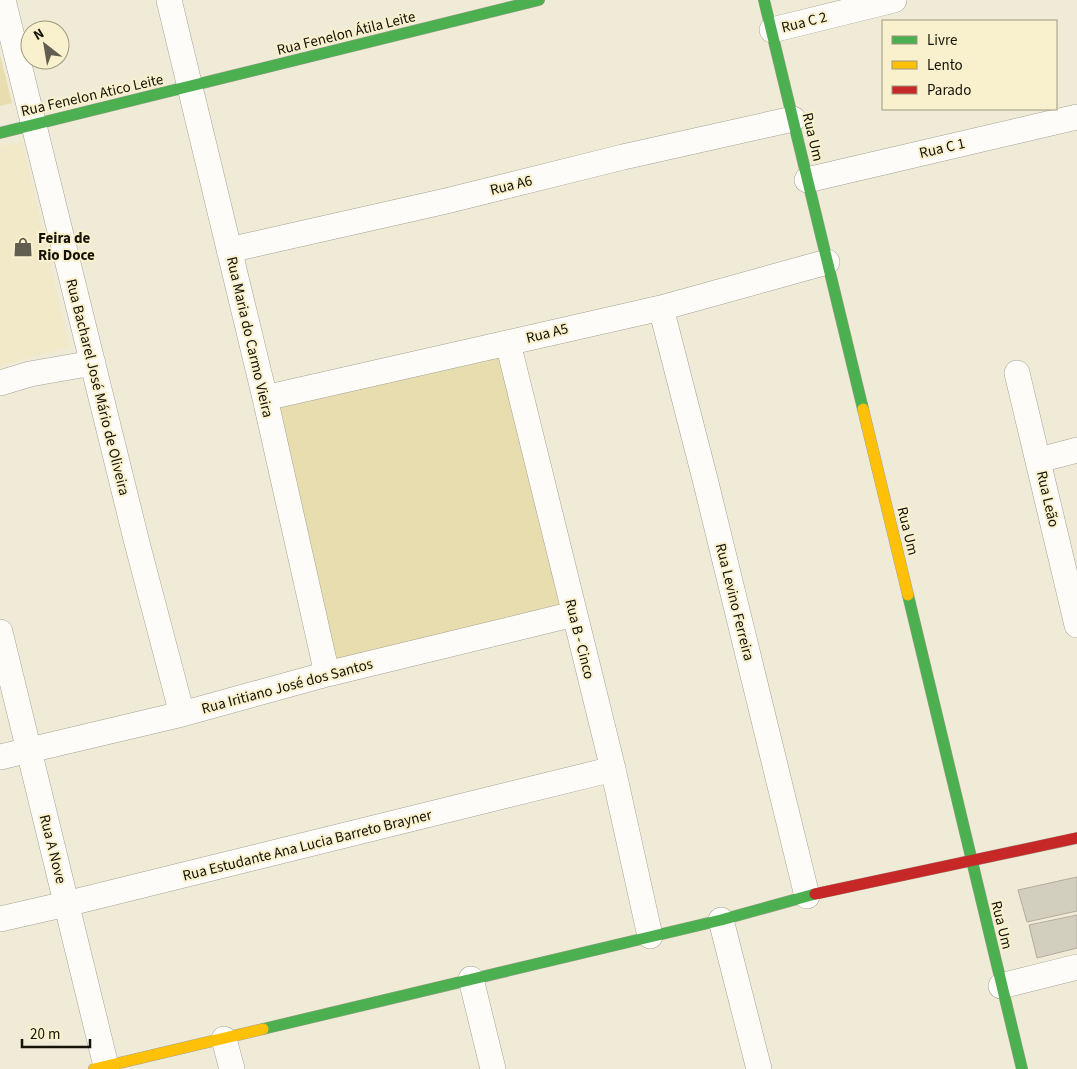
<svg xmlns="http://www.w3.org/2000/svg" width="1077" height="1069" viewBox="0 0 1077 1069" font-family="'Source Sans 3',sans-serif">
<style>
.built{fill:#f1e9c8}
.green{fill:#e7ddae}
.building{fill:#d2cfbf;stroke:#b0ad9d}
.lines{fill:none;stroke-linecap:round;stroke-linejoin:round}
.street-casing{stroke:#a5a293;stroke-width:26}
.fast-casing{stroke:#a5a293;stroke-width:12}
.slow-casing{stroke:#a5a293;stroke-width:12}
.jam-casing{stroke:#a5a293;stroke-width:12}
.street{stroke:#fdfcf9;stroke-width:25}
.fast{stroke:#4caf50;stroke-width:11}
.slow{stroke:#ffc107;stroke-width:11}
.jam{stroke:#c62828;stroke-width:11}
.labels{text-anchor:middle;stroke-width:4;stroke-linejoin:round;paint-order:stroke}
.street-label{font-size:15px;fill:#151206;stroke:#f9f1cd}
.poi-label{font-size:15px;font-weight:bold;fill:#151206;stroke:#f9f1cd;text-anchor:start}
</style>
<rect width="100%" height="100%" fill="#efebd7"/>
<path class="built" d="M22,141L69,347L0,366V146Z"/>
<path class="green" d="M0,55L12,103L0,106Z
M498,346L562,605L334,663L270,403Z"/>
<path class="building" d="M1077,877V911L1027,922L1018,890Z
M1077,915V948L1037,958L1029,925Z"/>
<g class="lines">
<defs>
<path id="street" d="M3,0L137,543L182,714
M169,0L265,398L327,674
M772,30L894,0
M807,180L1077,117
M229,250L446,201L623,157L793,119
M661,308L705,479L807,896
M508,343L613,769L650,936
M1017,373L1077,625
M0,383L30,374L93,363
M265,398L661,308L827,262
M1039,460L1077,450
M0,632L106,1066
M0,757L182,714L327,674L574,614
M0,919L66,904L613,769
M721,920L759,1069
M471,979L493,1069
M1001,986L1077,967
M224,1039L232,1069"/>
<path id="fast" d="M764,0L863,409
M0,133L539,0
M908,595L1022,1069
M263,1029L721,920L815,894"/>
<path id="slow" d="M863,409L908,595
M94,1069L263,1029"/>
<path id="jam" d="M815,894L1077,838"/>
</defs>
<use href="#street" class="street-casing"/>
<use href="#fast" class="fast-casing"/>
<use href="#slow" class="slow-casing"/>
<use href="#jam" class="jam-casing"/>
<use href="#street" class="street"/>
<use href="#fast" class="fast"/>
<use href="#slow" class="slow"/>
<use href="#jam" class="jam"/>
</g>
<defs>
<symbol id="shop-bare" viewBox="-9 -9 18 18"><path d="M-5-2.5h2.3a2.7 3.5 0 0 1 5.4 0H5L5.5 6h-11ZM-1.5-2.5h3a1.5 2.3 0 0 0-3 0Z" fill="#615e4f" stroke="#f9f1cd" stroke-width="2.5" paint-order="stroke"/></symbol>
</defs>
<g fill-rule="evenodd">
<use href="#shop-bare" x="9" y="233" width="28" height="28"/>
</g>
<g class="labels">
<g class="street-label">
<text transform="translate(804 22) rotate(-14)" y="5">Rua C 2</text>
<text transform="translate(346 33) rotate(-14)" y="5">Rua Fenelon Átila Leite</text>
<text transform="translate(92 95) rotate(-13)" y="5">Rua Fenelon Atico Leite</text>
<text transform="translate(813 137) rotate(77)" y="5">Rua Um</text>
<text transform="translate(942 148) rotate(-13)" y="5">Rua C 1</text>
<text transform="translate(511 185) rotate(-14)" y="5">Rua A6</text>
<text transform="translate(547 333) rotate(-14)" y="5">Rua A5</text>
<text transform="translate(250 337) rotate(77)" y="5">Rua Maria do Carmo Vieira</text>
<text transform="translate(98 387) rotate(76)" y="5">Rua Bacharel José Mário de Oliveira</text>
<text transform="translate(1048 499) rotate(77)" y="5">Rua Leão</text>
<text transform="translate(908 531) rotate(76)" y="5">Rua Um</text>
<text transform="translate(735 602) rotate(76)" y="5">Rua Levino Ferreira</text>
<text transform="translate(580 639) rotate(76)" y="5">Rua B - Cinco</text>
<text transform="translate(287 686) rotate(-15)" y="5">Rua Iritiano José dos Santos</text>
<text transform="translate(307 845) rotate(-14)" y="5">Rua Estudante Ana Lucia Barreto Brayner</text>
<text transform="translate(53 849) rotate(76)" y="5">Rua A Nove</text>
<text transform="translate(1002 925) rotate(76)" y="5">Rua Um</text>
</g>
<g class="poi-label">
<text x="38" y="243">Feira de<tspan x="38" dy="17">Rio Doce</tspan></text>
</g>
</g>
<rect x="882" y="20" width="175" height="90" fill="#f9f1cd" stroke="#9e987d"/>
<rect x="892" y="36" width="25" height="8" fill="#4caf50" stroke="#9e987d"/>
<text x="927" y="45" font-size="15" fill="#151206">Livre</text>
<rect x="892" y="61" width="25" height="8" fill="#ffc107" stroke="#9e987d"/>
<text x="927" y="70" font-size="15" fill="#151206">Lento</text>
<rect x="892" y="86" width="25" height="8" fill="#c62828" stroke="#9e987d"/>
<text x="927" y="95" font-size="15" fill="#151206">Parado</text>
<g transform="translate(45 45) rotate(329)"><circle r="24" fill="#f9f1cd" stroke="#9e987d"/>
<path d="M0-4L9 19L0 12L-9 19Z" fill="#615e4f"/>
<text y="-8" font-size="14" font-weight="bold" text-anchor="middle" fill="#151206">N</text>
</g>
<path d="M22 1039v8h68v-8" fill="none" stroke="#151206" stroke-width="2.5"/>
<text x="30" y="1039" font-size="15" fill="#151206" stroke="#f9f1cd" stroke-width="4" paint-order="stroke">20 m</text>
</svg>
